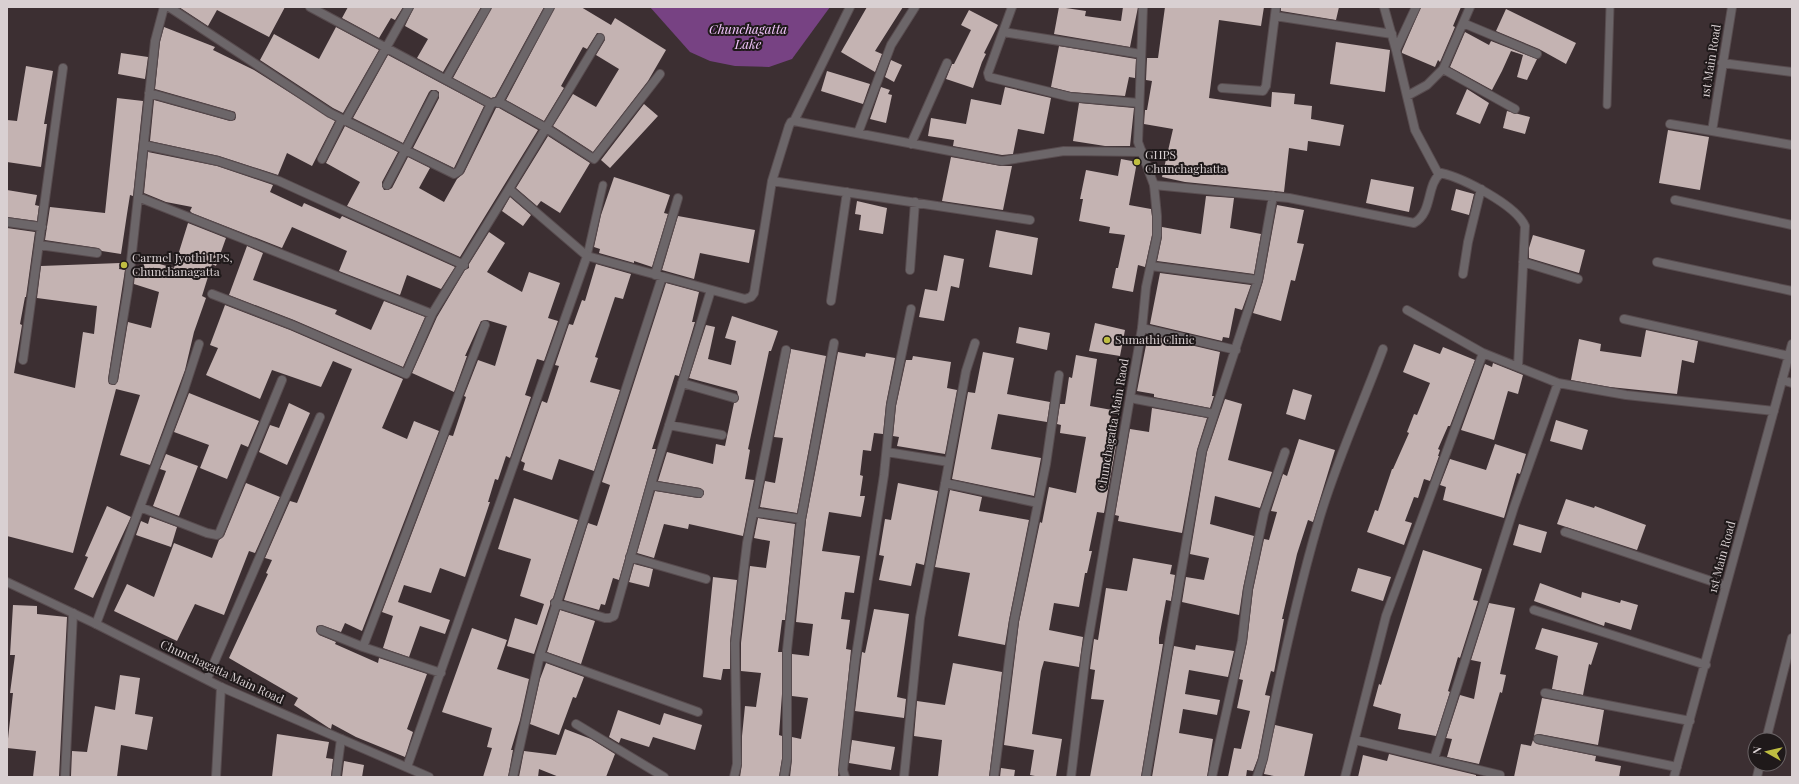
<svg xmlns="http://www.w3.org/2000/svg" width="1799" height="784" viewBox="0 0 1799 784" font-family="'Playfair Display',serif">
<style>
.water{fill:#774283}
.building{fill:#c4b3b2}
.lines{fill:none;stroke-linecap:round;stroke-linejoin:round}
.service-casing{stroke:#584c4f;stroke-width:9}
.minor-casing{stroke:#584c4f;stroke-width:10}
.tertiary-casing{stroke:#584c4f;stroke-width:10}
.service{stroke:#6c6669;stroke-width:7}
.minor{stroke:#6c6669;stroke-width:8}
.tertiary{stroke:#6c6669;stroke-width:8}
.poi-dot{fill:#bfbe41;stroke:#1f191a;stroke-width:1.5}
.labels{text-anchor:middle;stroke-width:4;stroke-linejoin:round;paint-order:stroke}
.street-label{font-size:12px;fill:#d9d0d2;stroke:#1f191a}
.poi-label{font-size:12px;fill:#d9d0d2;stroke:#1f191a;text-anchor:start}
.water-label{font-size:13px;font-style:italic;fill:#f2c5fc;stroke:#1f191a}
</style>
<rect width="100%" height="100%" fill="#3c2f32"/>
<path class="water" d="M650,7H830L792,59L769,67L735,66L710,61L690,52Z"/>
<path class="building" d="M179,7H285L269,37L217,10L208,26Z
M348,7H403L395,20L391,18L379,38L342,18Z
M414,7H481L443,72L417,58L428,39L405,26Z
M492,7H544L495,97L491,98L453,78Z
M555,7H581L611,25L615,18L666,50L648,81L593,152L553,126L573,94L596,107L619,69L596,55L605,40L603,34L597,33L587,49L583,47L561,86L564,88L544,121L506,100Z
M867,7H903L875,51L882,54L875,72L841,52Z
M1059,7L1086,11L1085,16L1121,21L1123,7H1138L1130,47L1054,34Z
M1165,7H1264L1261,26L1219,20L1209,98L1271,107L1272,92L1295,94L1294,104L1312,106L1311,119L1344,125L1340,146L1308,141L1307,151L1289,148L1284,192L1185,182L1162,177L1173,129L1144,124L1145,110H1147L1152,81L1146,80L1147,58H1158Z
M1281,7H1339L1336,20L1281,11Z
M1421,7H1461L1453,26L1455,27L1440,62L1438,60L1435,67L1402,53V51Z
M1506,9L1576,43L1566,64L1539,49L1496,31Z
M969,10L998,25L984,53L986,54L982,62L973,88L946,79L952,64H954L971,30L961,25Z
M164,27L215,47L213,50L254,70L335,121L312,166L287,153L278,175L219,156L150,141L154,100L230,121L235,120L236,117L235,112L232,111L155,89L160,42Z
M336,27L379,50L343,113L333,108L260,60L274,34L319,59Z
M1465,32L1489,45L1491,41L1537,59L1527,80L1517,77L1523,55L1511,51L1502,71L1492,90L1450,67Z
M1336,42L1390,50L1385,92L1330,84Z
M1059,46L1136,59L1135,78L1129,77L1125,96L1071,92L1051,87Z
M121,53L148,57L145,79L118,74Z
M388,55L484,106L454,168L413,148L439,98V92L436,90H431L429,92L403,143L353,118Z
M891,60L902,65L894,82L885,77Z
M26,66L53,71L44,124H47L41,167L7,162V120L17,121Z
M827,71L870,84L863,104L821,91Z
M881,87L890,90L888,94L892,95L886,123L870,119Z
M1005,87L1051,98L1044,134L1018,129L1013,154L1002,155L953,146L954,140L928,136L931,118L966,124L971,99L1001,105Z
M1467,89L1489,103L1480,124L1456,114Z
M117,98L143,101L133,196L130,195L127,214L121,254L102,251L98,248L45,240L50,207L105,213Z
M1079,103L1134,108L1130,146H1105L1073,141Z
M644,104L658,116L610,168L601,160Z
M496,108H499L538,130L460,257L347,206L360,182L326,163L345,126L398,152L382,182V186L384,190H388L392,188L408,157L430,168L419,188L444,202L457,179L464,173Z
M1507,111L1530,117L1525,134L1503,128Z
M1668,130L1709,137L1700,190L1659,183Z
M548,136L590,163L560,213L541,201L537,206L516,188Z
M148,152L217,166L273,185L270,192L302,207L304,203L340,219L342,216L455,267L441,289L407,275L400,295L339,271L347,251L292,227L282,248L192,213L190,211L192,207L166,202L144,193Z
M951,157L1001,166H1012L1003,210L942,201Z
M1121,159L1137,162L1129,205L1151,209L1152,216V235L1145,267L1138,265L1133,292L1112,288L1116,268H1118L1125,235L1109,233L1110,227L1079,221L1083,199H1080L1086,170L1118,176Z
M614,177L670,195L664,213L668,214L652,267L634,261V263L599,253L600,249L594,247L601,215Z
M1371,179L1414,187L1409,212L1366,203Z
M1456,189L1474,194L1469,215L1451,210Z
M7,190L37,195L35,205L39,206L37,221L7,217Z
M1206,196L1234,198L1230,228L1261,234L1254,274L1157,261L1162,237V227L1201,234Z
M510,197L531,215L523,226L502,211Z
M857,201L887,208L883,234L859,230L861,215L855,214Z
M1277,205L1304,210L1297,243L1304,244L1295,281L1291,280L1281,321L1253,313L1263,281Z
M678,216L755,230L749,263L700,253L694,279L662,270Z
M188,223L226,238L216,266L212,264L202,296L206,298L194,332L185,370L150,465L120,455L140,395L116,389L73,553L7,536V228L35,232L26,297H25L20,324L22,325L14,373L75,388L83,332L94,334L97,306L37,298L41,266L120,263L119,269L125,270L108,379L109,384L115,385L118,381L128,322L151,328L159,292L134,284L135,272L141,273L145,260L174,268Z
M996,230L1038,238L1032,275L989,267Z
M489,232L505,243L487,272L522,292L529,272L560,283L548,318L558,321L544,361L537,359L525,395L531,397L510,458L506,456L498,480L495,479L488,502H490L465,577L440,568L431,593L404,585L398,602L450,620L445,634L420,626L409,657L383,648L393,616L382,612L449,435L453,436L466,397L464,396L478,360L495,366L507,326L487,320L481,321L465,356H467L454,392L412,373L437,317L465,270L469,268V264Z
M1533,235L1585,250L1579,273L1529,258V248Z
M247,246L263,253L253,280L337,310L335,314L371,330L384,301L425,317L403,367L294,320L229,295Z
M944,255L964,259L959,288L951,286L944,321L919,317L925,289L937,291Z
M596,264L631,274L623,299L615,297L595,357L598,358L590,382L620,390L594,471L559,459L552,480L523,470L525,463L521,461L542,401L547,403L559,366L555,365L569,324L573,325L582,300L585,301Z
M1160,273L1251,285L1242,310L1235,308L1229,338L1223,337L1222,341L1150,324Z
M666,283L699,292L692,322H695L679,376L675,375L652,449H656L619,580L613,578L605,605L601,604L599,610L564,600L588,523L597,526L610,485L602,482Z
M225,305L290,330L403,379L382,428L407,439L414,421L439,431L362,631L345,623L341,632L321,625L317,626L316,630L319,635L336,642L335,644L378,663L379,658L427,674L407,729L413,732L405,757L356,737L332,724L331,729L329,728L294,705L298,698L229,658L268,574L266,573L272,560L265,558L290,501L297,503L352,369L333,361L321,387L272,370L260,399L206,375L218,348L210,345Z
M732,316L778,331L771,351H769L748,449L750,450L745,479L754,480L743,536L689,524L688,529L664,524L654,558L637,553L655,491L698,498H701L704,494V491L700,488L658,481L667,452L713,464L716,444L725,446L734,403L739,399L737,391L689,378L706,325L715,327L708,359L731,365L736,341L725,338Z
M1095,323L1125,330L1120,356L1089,351Z
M1019,327L1050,333L1047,350L1016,343Z
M1646,330L1698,341L1694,363L1682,360L1677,394L1610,387L1571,380L1579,339L1601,344L1600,351L1641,357Z
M1148,335L1220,352L1212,396H1214L1210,408L1154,397V394L1137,391Z
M1414,344L1440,354L1443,347L1475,360L1450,426H1448L1438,449L1440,450L1438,456H1439L1430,481L1424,479L1418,498L1414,497L1405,521L1412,523L1404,545L1367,532L1375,510L1378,511L1392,469H1393L1409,433L1407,432L1414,414L1417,415L1430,383L1403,372Z
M791,349L826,356L797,513L760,507L765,481L775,483L783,438L774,437Z
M838,352L865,357L866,353L895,358L886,404L883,434L874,433L871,451L863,450L860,475L863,476L860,496H865L861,517L829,512L822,551L860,556L854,593L845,592L841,619L850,620L846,649L851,650L838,777H790L792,759V737L801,739L808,698L792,696V654L809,656L813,624L796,622L806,520Z
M983,352L1014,358L1007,394L1050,402L1047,422L998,414L991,449L1041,458L1034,496L952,479L968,392L975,393Z
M1076,355L1097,359L1090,406L1112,410L1107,438L1117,440L1104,513L1097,512L1089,551H1092L1087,573H1085L1079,607L1054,603L1049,630L1083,637L1079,667L1044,661L1041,671L1032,734L1062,739L1056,777H1040L1030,775L1034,750L1004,745L1019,622L1040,522L1042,523L1049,487L1076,493L1086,437L1060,433L1061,425L1057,424L1060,404H1065L1069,377L1072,378Z
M913,356L951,362L947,388L957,390L945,454L897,446L899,437L893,436L896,406L906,360H912Z
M1493,363L1523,375L1518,394L1508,391L1494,440L1461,430L1485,364L1492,367Z
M1293,389L1312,395L1305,420L1286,414Z
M189,393L259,421L248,447L241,444L227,479L200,468L209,445L174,432Z
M1225,399L1242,404L1228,460L1272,472L1260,508L1215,496L1210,524L1254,536L1243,588L1239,615L1182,602L1186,577L1204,580L1209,558L1190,554L1207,452Z
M289,403L310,413L287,465L259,452L270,425L279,428Z
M1152,408L1207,418L1197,450L1182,533L1118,521L1119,516L1115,515L1130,429L1149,432Z
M1556,420L1588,430L1582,450L1550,441Z
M1299,439L1335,450L1313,522L1308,520L1297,554L1282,619H1284L1274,672L1271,671L1265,695L1270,696L1258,758L1253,771L1247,770L1246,777H1228L1234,748L1241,749L1250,711L1237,708L1243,680L1239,679L1247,642L1253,590L1264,539L1269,540L1277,512L1271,511L1283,474L1287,476Z
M1495,444L1526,454L1520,474L1517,473L1504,518L1443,500L1446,487L1440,485L1450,459L1486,470Z
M166,454L198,466L179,516L153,506L166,471L160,469Z
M246,483L280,497L255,553L249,551L224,615L195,604L177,641L114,611L127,584L154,597L174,543L212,558L219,540L224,536Z
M898,483L938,491L924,565L916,563L911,586L879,580L884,556L879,555L885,519L891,520Z
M950,490L982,497L979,511L1029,520L1009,620L1005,645L958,636L970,573L935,567Z
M514,498L578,520L553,598L550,601V605L534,654L507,646L515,618L537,625L544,604L520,596L531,559L498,549Z
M1566,499L1594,508L1595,506L1646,525L1637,550L1557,524Z
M107,506L131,517L93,598L74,589L88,557L85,556Z
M150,517L177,527L171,547L136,535L141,521L148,524Z
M758,518L795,524L785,620H782L778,652H782V694L779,735L782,736V759L779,777H740L742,764V736L745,706L756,707L761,673L741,671V643L750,566L766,568L770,541L754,538Z
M1519,524L1547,532L1541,553L1513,545Z
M1423,550L1482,569L1473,600L1478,601L1460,658L1458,657L1448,691L1450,692L1436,736L1398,729L1401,714L1373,706L1379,684L1381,685Z
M1133,558L1172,565L1170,574L1175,575L1171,601L1166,600L1159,638V644H1163L1141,777H1090L1104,700L1091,699L1095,670L1090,669L1094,639L1098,640L1106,588L1127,591Z
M634,564L653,569L649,587L629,582Z
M1358,568L1391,577L1383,601L1351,591Z
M713,577L737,580L730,642V669H723L721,680L703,677Z
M1540,583L1581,598L1582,592L1620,603L1621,600L1638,605L1631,630L1605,622L1604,626L1534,601Z
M1489,603L1515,608L1500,674L1506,675L1502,693L1500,692L1479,764L1447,757L1452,739L1446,738L1460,695L1474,699L1481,662L1471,660Z
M13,605L37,606V614L67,617L59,777H33L36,751L7,748L13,693H10L15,655H10Z
M874,609L909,614L897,697L906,699L904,718L855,711L862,652L865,653Z
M560,610L595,621L581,664L547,652Z
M472,628L507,640L497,669L529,679L520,720L511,750H513L508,777H483L492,748L487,747L492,728L442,712Z
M1542,628L1598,643L1591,665L1589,664L1583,695L1552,689L1558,656L1535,649Z
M1196,645L1234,651L1228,677L1189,670L1185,694L1220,700L1217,715L1183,709L1179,733L1213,739L1207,777H1152L1174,646L1195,650Z
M546,663L584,677L576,698L573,697L559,735L530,724L540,679Z
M953,663L1002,672L989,777H938L942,740L914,736L917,701L945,705Z
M120,675L140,678L135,714L153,717L147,750L121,745L117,777L71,776L72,751L87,752L95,706L115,710Z
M1542,698L1604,710L1598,745L1539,734L1534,736Z
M618,710L660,725L664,713L702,725L695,750L653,737L649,747L621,738L619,743L609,737Z
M1275,725L1313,734L1304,777H1279L1264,774Z
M565,729L591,739L615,754L606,777H559L539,769L538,777H519L524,751L556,755Z
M277,734L329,742L326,758L333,759L331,777H272Z
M852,740L895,747L891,770L849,763Z
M1533,740L1537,744L1596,756L1595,761L1621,766L1619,777H1514L1521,744L1531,746Z
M1389,754L1405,758L1476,775V777H1358L1363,755L1387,761Z
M344,761L364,765L362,777H342Z
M1001,768L1015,770L1014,777H1000Z"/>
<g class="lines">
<defs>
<path id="service" d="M1607,105L1610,7
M587,256L603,185"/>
<path id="minor" d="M169,7L330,113L454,174L459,171L491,104L495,102L501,103L546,128L509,189L587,256L745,299L751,297L754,293L772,181L789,126L791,122L794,121L1002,161L1064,151L1142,152
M310,7L491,104
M1012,7L988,73L989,77L1070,97L1139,103
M1384,7L1396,50L1415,130L1439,175
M1732,7L1712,131L1792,145
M1275,16L1392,34
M1463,23L1537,54
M1003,32L1141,54
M600,38L546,128L594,159L660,74
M1396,50L1416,7
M1722,63L1792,72
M1443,69L1515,109
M446,79L487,7
M1222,88L1263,91L1266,86L1276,7
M149,93L231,116
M1407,96L1427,85L1443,69L1470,7
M498,103L550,7
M345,121L409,7
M794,121L850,7
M1670,124L1712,131
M858,133L891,45L915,7
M911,144L947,63
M144,145L218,161L279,181L464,265
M322,159L342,119
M772,181L1030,220
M387,185L434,95
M1154,185L1289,198L1414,223C1433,213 1426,184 1441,173C1463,178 1516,205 1525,226L1518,367
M138,197L432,314
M1675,200L1792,225
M7,222L42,227
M39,245L97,253
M1523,262L1578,279
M1657,262L1792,291
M1151,266L1258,280
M910,270L915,202
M1463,274L1468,242L1481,189
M655,275L678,198
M212,294L292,325L406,374L432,314L509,189
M831,301L847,192
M1407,310L1483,353
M1624,319L1789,356
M1142,328L1236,350
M23,360L63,68
M113,380L128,289L155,41L164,7
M1782,380L1792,383
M682,383L734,398
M1130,398L1214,414
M669,425L722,435
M887,452L949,462
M945,483L1038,503
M651,485L699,493
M140,507L207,533L217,535L219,534L282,380
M753,512L801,519
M1565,532L1726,586
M630,557L706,579
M555,603L605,618H609L614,616L654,474L711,290
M1534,610L1706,665
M96,624L184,390L199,344
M321,630L363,647L441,673
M363,647L485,325
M540,655L698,712
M207,679L320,417
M1545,693L1690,721
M576,724L664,777
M1538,739L1677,767
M1355,740L1500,775
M1766,740L1792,638
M1434,759L1514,507L1558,383
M407,767L587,256
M65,777L73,613
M216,777L221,687
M336,777L341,739
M513,777L540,655L662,277
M734,777L737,764L735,643L747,543L786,350
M784,777L787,759V650L801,519L834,343
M845,777L843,770L855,662L884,475L891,405L911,309
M904,777L920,618L966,371L975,343
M994,777L1014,621L1046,464L1059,375
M1146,777L1202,451L1258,280L1273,196
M1212,777L1242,641L1248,589L1264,513L1285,452
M1257,777L1263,759C1279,678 1296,598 1319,520C1336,462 1362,406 1383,349
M1345,777L1386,616L1483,353L1558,383L1626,395L1774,411
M1674,777L1792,344
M1757,777L1760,764"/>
<path id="tertiary" d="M7,582L96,624L221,687L429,777
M1071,777L1086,653L1142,328L1146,287L1157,236V216L1154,185L1138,142L1143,7"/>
</defs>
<use href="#service" class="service-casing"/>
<use href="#minor" class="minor-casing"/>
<use href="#tertiary" class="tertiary-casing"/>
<use href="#service" class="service"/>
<use href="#minor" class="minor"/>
<use href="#tertiary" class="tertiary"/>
</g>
<g class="poi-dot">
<circle cx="1137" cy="162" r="4"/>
<circle cx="124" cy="265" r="4"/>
<circle cx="1107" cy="340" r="4"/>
</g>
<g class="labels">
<g class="street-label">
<text transform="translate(1711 61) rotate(-81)" y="4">1st Main Road</text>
<text transform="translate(1113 425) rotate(-80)" y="4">Chunchagatta Main Raod</text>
<text transform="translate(1722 557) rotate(-75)" y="4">1st Main Road</text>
<text transform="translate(222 672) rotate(25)" y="4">Chunchagatta Main Road</text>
</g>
<g class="poi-label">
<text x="1145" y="159">GHPS<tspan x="1145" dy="14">Chunchaghatta</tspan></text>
<text x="132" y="262">Carmel Jyothi LPS,<tspan x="132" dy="14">Chunchanagatta</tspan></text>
<text x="1115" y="344">Sumathi Clinic</text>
</g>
<g class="water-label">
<text x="748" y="34">Chunchagatta<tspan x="748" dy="15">Lake</tspan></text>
</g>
</g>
<rect width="1799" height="784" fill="none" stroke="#d9d0d2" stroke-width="16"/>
<g transform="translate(1767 752) rotate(278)"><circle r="19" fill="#1f191a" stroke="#696264"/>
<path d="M0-3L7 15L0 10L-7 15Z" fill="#bfbe41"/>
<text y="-6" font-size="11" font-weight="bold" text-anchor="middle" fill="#d9d0d2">N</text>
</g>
</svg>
